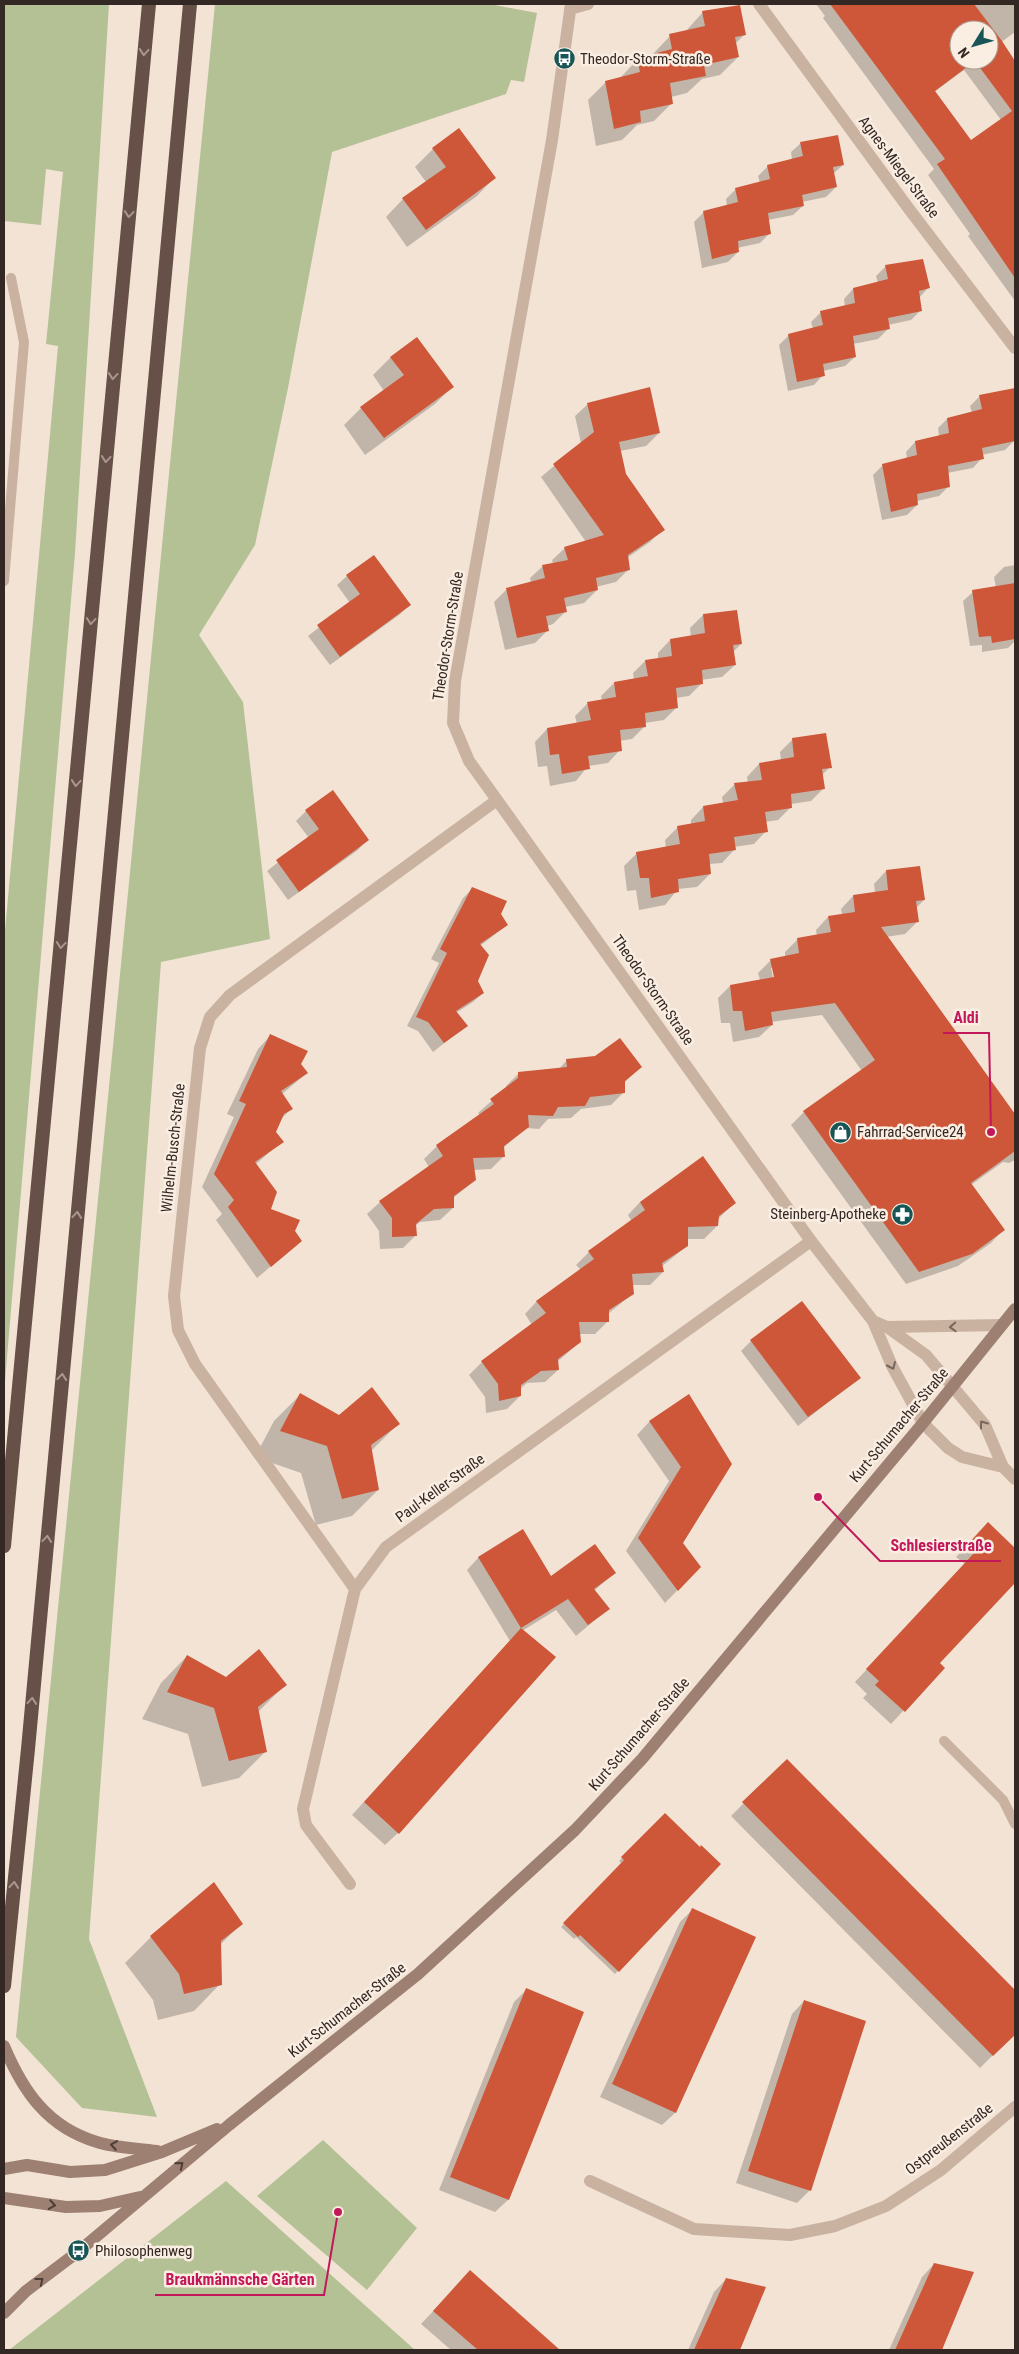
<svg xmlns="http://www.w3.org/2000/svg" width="1019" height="2354" viewBox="0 0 1019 2354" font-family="'Roboto Condensed',sans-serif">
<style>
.green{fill:#b4c195}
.shadow{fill:#0003;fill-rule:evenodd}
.building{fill:#cd5738;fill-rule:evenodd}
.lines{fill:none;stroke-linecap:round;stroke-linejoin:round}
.service{stroke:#cab2a1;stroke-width:10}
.minor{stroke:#cab2a1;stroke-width:12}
.secondary{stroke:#9d8072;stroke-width:12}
.trunk{stroke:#665048;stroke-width:14}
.oneway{stroke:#a9978d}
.oneway2{stroke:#78665c}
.oneway3{stroke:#4e3e38}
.labels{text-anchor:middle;stroke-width:5;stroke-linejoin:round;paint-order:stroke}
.poi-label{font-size:15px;fill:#342824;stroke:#faede1;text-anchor:start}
.street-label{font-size:15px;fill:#342824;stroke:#faede1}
.leader{fill:none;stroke:#c2185b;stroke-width:2}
.callout-dot{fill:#c2185b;stroke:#faede1;stroke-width:2}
.callout-label{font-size:16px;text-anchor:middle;font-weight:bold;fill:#c2185b;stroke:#faede1;stroke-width:5;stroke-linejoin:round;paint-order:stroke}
</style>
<rect width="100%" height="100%" fill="#f2e3d5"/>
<path class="green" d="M4,4H109L75,553L4,1393V942L58,346L46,344L63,172L46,169L41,225L4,221Z
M215,4H489L537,13L524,82L511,80L506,94L332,152L288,388L255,545L199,635L243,702L270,939L161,962L89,1939L157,2117L82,2108L16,2037Z
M323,2140L417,2228L367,2290L257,2196Z
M226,2181L415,2350H9Z"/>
<path class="shadow" d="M816,4H1015V32L1000,43L1015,64V301L968,236L970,234L928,175L934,169L823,18L825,16ZM959,30H989V60H959ZM964,70L1001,120L971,142L934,92Z
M703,12L745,34L735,44L738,57L720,75L702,79L687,93L671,97L672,103L654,121L637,125L622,140L596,146L588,100L606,82L620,78L638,59L652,55L670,36L685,32Z
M459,130L494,178L477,196L407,247L386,217L403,199L426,182L415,167L433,149Z
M801,143L843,165L833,174L836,187L826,197L802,202L803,206L793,215L768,220L770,233L760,243L737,248L738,252L728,262L702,268L694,222L704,212L727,206L726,199L736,189L760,183L758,176L768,166L792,160L791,152Z
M886,266L928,288L919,298L921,310L911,320L888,325V329L878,339L853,344L855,357L845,366L823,371V375L814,385L788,391L779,345L789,335L813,329L811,322L821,312L845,307L844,299L853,289L878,283L876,276Z
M417,338L452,387L435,404L365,455L344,425L361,408L384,391L373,375L390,358Z
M1015,390V425L1013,427L1015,440L1005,450L982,455V458L973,468L947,473L949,486L939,496L917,501V505L907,515L882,520L873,475L883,465L907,459L906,452L915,442L939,436L938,428L947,419L972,413L970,406L980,396Z
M588,404L659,433L646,446L620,451L625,475L663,529L650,542L627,558L629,569L616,582L596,587L597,590L584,603L565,607V612L553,624L547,626L548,630L535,643L505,650L494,602L507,589L531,583L530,578L543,566L553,564L552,560L565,548L586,542L541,477L581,443L575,416Z
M1015,565V641L1008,648L982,652V645L970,646L963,601L973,592L996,588L994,577L1004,567Z
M347,576L409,605L399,615L330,665L308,636L350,603L337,585Z
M703,615L741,644L733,652L735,665L722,677L701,680V684L689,696L676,698L677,707L664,720L645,723V726L632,739L619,741L620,750L608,763L588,766L576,781L550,786L547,766L538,767L535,742L547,729L577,724L575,716L588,703L602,701L601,696L614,683L634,680L633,673L645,661L658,659V653L670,640L691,637L690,628Z
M793,739L830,767L822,775L824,788L811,801L791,804V807L778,820L765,822L766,831L754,844L734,847V850L722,863L709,864L710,874L697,887L678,889L665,905L639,910L636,890L627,891L624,866L637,853L666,848L665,840L678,827L691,825V820L703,807L723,803L722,797L735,784L748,783L747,777L759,764L781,760L780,752Z
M306,811L367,840L358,850L288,900L267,871L309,838L296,821Z
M886,871L924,900L916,908L918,921L905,934L886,937L1015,1116V1160L1009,1163L1003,1162L971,1185L1003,1230L991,1243L958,1266L906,1284L791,1125L804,1112L862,1071L822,1015L771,1022L772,1025L759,1037L733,1042L730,1023H721L718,998L730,986L760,980L758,973L771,960L785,957V952L797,940L817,936L816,930L828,917L842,915L841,909L853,896L875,893L874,884ZM771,968H774L776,983H774Z
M473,888L499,914L507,925L480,946L476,981L483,993L473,1002L456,1013L466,1026L433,1052L418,1031L407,1026L439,963L431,959L463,898Z
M270,1036L307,1073L282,1094L291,1109L280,1120L275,1132L282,1141L255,1165L270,1209L301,1241L257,1278L216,1220L222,1214L202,1187L234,1117L227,1114L258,1049Z
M567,1060L640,1067L624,1083V1092L611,1105L581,1109L571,1118L548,1119L539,1129L526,1128L503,1148V1157L491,1169L473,1170L475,1180L452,1199L453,1208L440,1220L420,1222L415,1226L416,1235L403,1248L380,1249L379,1231L367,1214L380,1202L429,1167L424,1159L437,1146L480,1115L478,1113L506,1088V1086L519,1073L559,1069Z
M640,1202L734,1203L718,1219L717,1226L704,1239H687V1246L661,1267L663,1272L650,1285H632V1294L608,1314V1321L595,1334H579L580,1342L557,1362L558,1370L545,1382L527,1383L520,1389V1396L507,1409L486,1413L485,1397L469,1375L482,1362L532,1325L525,1314L537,1301L581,1270L576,1265L589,1252L632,1222L628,1215Z
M751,1341L859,1378L798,1426L741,1351Z
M300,1395L339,1417L398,1424L371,1451L378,1490L352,1516L316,1525L301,1473L255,1457L274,1421Z
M688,1395L681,1543L700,1567L665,1603L626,1551L669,1481L637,1435L649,1422Z
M988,1524L1015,1549V1581L938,1663L943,1668L891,1724L863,1698L867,1694L855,1682L965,1564L956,1557Z
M523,1531L551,1577L614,1573L594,1591L608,1609L576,1636L556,1610L522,1631L398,1833L385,1845L352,1815L510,1641L467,1570L478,1558Z
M187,1656L226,1678L285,1685L258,1712L265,1752L239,1778L202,1787L188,1734L142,1719L161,1683Z
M787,1760L1015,1991V2033L980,2068L731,1816Z
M665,1814L700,1848L719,1864L615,1974L576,1937L574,1939L561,1927L622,1864L619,1861Z
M692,1910L754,1938L675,2113L662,2125L600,2097L680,1922Z
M241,1924L219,1946L220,1984L194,2011L158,2020L153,2000L125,1963L151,1937Z
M527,1989L582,2012L508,2200L495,2212L439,2190L514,2002Z
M804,2001L865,2021L809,2191L797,2203L736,2183L792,2014Z
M934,2264L972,2272L941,2350H889L922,2277Z
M470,2272L558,2350H451L421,2324Z
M726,2279L765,2288L739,2350H688L714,2292Z"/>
<path class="building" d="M830,4H974L1002,41L1015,61V278L937,164L945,159ZM959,30H989V60H959ZM975,61L1012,111L971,140L935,91Z
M740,5L746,35L735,37L739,57L704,65L706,76L670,83L673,104L640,111L641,122L614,129L605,81L640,72L637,58L672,49L669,34L705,26L702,11Z
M459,128L496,178L426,230L402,198L446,167L432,148Z
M838,135L844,165L833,167L837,187L802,195L804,206L768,213L771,234L738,241L739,252L712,259L703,211L738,202L735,188L770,179L767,165L803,156L800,142Z
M923,259L930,288L919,291L922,311L888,318L890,329L853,336L856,357L823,364L825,376L797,382L788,334L823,325L820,311L855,303L853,288L888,279L885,265Z
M417,337L454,387L384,438L360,407L404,375L390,357Z
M650,387L660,433L619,442L626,474L665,530L628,555L630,570L596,578L598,590L564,598L567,612L546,616L549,631L517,638L506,588L545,578L542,565L568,560L564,547L604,535L553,464L594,432L587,403Z
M1015,388V441L982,448L984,459L948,466L950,487L917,494L918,505L891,512L882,464L917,455L915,441L949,433L947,418L982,409L979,395Z
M374,555L411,605L340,657L317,625L360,594L346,575Z
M1015,583V639L992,643L991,636L979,637L972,590Z
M737,610L742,644L733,645L736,665L702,670L703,684L676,688L678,708L645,713L646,727L620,730L622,751L588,756L590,769L562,774L559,754L550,755L547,728L591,720L587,702L616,697L614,682L648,676L645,660L672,656L670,639L705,633L703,614Z
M826,733L832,768L822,769L825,789L791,794L792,808L765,812L768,832L734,837L736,850L709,854L711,874L678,879L679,892L651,898L649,878H640L636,852L680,844L677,826L705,821L703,806L738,800L734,783L762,780L759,763L794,757L792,738Z
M333,790L369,840L299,892L276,860L319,829L305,810Z
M920,866L925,900L916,901L919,922L881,927L1015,1114V1151L971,1183L1005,1230L972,1254L919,1272L803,1111L875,1060L835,1003L771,1012L773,1025L745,1031L742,1011H733L730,985L774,977L770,959L799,953L797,938L831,932L828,916L855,912L853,895L888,890L886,870Z
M472,887L507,901L501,914L508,925L480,944L489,955L478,981L484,993L456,1011L468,1026L444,1043L428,1022L416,1017L447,953L440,949Z
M270,1034L308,1051L301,1064L308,1073L281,1091L293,1109L284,1114L276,1132L284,1142L255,1162L277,1192L271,1209L300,1220L295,1231L302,1241L271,1267L228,1207L234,1200L214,1174L246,1104L239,1101Z
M620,1038L642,1067L625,1081V1093L590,1097L585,1106L558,1107L553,1116L528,1115L529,1127L504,1146L505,1157L473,1158L476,1180L454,1196V1208L434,1209L416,1224L417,1236L392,1237V1218L379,1201L443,1156L436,1145L494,1104L490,1099L518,1078V1072L567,1067L566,1059L595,1056Z
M703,1156L736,1203L719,1216L718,1226L688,1227V1246L662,1263L664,1272L632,1274L634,1294L609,1310V1322H579L581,1342L558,1359L559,1370L541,1371L521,1385V1396L499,1401L498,1384L481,1361L546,1313L536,1301L594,1259L588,1251L645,1210L640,1202Z
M802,1301L861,1378L808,1417L750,1340Z
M372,1387L400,1424L371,1445L379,1490L342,1499L327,1446L280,1431L300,1393L339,1415Z
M689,1394L732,1464L683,1543L701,1567L678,1591L638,1538L681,1467L649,1421Z
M988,1522L1015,1548V1583L940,1663L945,1668L905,1712L875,1685L879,1681L866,1669L976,1551L968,1544Z
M523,1529L551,1576L595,1544L616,1573L594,1589L610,1609L588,1625L568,1599L521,1628L478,1557Z
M521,1628L556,1657L399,1834L364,1802Z
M259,1649L287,1685L258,1707L267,1752L229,1761L214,1708L167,1692L187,1655L226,1677Z
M787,1759L1015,1990V2035L993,2056L742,1802Z
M665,1813L700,1847L701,1845L721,1864L619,1972L580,1935L578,1937L563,1923L624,1860L621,1857Z
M214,1882L243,1924L221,1941L222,1985L184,1994L179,1974L150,1936Z
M692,1908L756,1937L676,2113L612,2084Z
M526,1988L584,2012L509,2200L450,2177Z
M804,2000L866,2021L811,2191L748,2171Z
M934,2263L974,2272L942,2350H895Z
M470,2270L560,2350H478L433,2311Z
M726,2278L766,2287L740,2350H694Z"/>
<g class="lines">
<path class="service" d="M4,581L24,342L11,278
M944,1741L1003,1800L1015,1824"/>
<path class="minor" d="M571,4L552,140L455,681L453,723L469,761L497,800L811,1241L873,1321L892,1366L923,1423L948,1448L962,1457L1003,1467
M759,4L909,209L1015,348
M570,9L588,4
M873,1321L887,1327L926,1355L985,1425L1003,1467L1015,1479
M887,1327L1002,1325
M355,1589L195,1364L178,1330L174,1296L200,1048L210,1017L230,995L497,800
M350,1884L306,1825L303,1809L355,1589L386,1547L811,1241
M590,2181L694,2229L790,2235L835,2226L886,2206L941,2170L1015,2107"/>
<path class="secondary" d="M4,2046C23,2091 47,2127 97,2142C115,2148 138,2148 157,2151
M4,2169L27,2165L70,2172L105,2170L162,2152L217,2129
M4,2198L66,2207L100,2206L140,2197
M4,2313L26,2291L79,2251L229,2125L418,1974L575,1830L642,1759L923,1423L1015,1309"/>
<path class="trunk" d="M4,1546L149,4
M4,1986L28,1749L190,4"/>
</g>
<defs><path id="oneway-chevron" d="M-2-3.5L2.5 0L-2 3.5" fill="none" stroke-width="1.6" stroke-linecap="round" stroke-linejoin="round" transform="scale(1.25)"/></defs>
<g class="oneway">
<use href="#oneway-chevron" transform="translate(144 52) rotate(95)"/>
<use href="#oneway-chevron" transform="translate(129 214) rotate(95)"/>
<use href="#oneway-chevron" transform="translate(113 376) rotate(95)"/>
<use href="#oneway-chevron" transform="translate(106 459) rotate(95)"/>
<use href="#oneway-chevron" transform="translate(91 621) rotate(95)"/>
<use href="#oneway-chevron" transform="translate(76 783) rotate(95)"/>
<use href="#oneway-chevron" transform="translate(61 945) rotate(95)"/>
<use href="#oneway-chevron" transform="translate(77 1215) rotate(-85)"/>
<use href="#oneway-chevron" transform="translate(62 1377) rotate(-85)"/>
<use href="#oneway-chevron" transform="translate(47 1539) rotate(-85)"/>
<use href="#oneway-chevron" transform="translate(32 1701) rotate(-85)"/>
<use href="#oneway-chevron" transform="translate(14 1885) rotate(-85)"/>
</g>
<g class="oneway2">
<use href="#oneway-chevron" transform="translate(953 1327) rotate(178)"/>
<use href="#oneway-chevron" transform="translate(892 1366) rotate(66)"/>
<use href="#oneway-chevron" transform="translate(983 1424) rotate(-126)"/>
</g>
<g class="oneway3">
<use href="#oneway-chevron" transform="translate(114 2145) rotate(-171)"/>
<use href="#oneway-chevron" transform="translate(180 2165) rotate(-40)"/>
<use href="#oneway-chevron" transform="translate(52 2205) rotate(9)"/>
<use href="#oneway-chevron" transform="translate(40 2281) rotate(-38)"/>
</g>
<defs>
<symbol id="bus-disc" viewBox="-11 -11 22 22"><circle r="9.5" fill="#185557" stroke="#faede1"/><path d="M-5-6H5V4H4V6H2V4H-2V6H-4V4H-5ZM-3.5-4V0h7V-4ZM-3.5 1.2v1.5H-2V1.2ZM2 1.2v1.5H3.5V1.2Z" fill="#fff"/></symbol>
<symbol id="shop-disc" viewBox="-11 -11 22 22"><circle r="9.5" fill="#185557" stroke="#faede1"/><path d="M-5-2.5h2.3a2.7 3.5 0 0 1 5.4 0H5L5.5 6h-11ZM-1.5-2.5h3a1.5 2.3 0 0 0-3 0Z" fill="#fff"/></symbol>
<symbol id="pharmacy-disc" viewBox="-11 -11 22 22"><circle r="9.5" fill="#185557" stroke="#faede1"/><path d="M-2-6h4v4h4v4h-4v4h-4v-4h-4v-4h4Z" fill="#fff"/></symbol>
</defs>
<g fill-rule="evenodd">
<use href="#bus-disc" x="552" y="46" width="25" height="25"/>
<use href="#shop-disc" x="828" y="1120" width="25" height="25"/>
<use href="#pharmacy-disc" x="890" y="1202" width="25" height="25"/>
<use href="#bus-disc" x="66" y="2238" width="25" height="25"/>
</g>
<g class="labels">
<g class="poi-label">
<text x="580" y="64">Theodor-Storm-Straße</text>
<text x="857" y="1137">Fahrrad-Service24</text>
<text x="886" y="1219" text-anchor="end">Steinberg-Apotheke</text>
<text x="95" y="2256">Philosophenweg</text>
</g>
<g class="street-label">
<text transform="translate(899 167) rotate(53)" y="5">Agnes-Miegel-Straße</text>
<text transform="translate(448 636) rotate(-81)" y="5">Theodor-Storm-Straße</text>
<text transform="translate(653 990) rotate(55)" y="5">Theodor-Storm-Straße</text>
<text transform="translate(173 1148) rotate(-84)" y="5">Wilhelm-Busch-Straße</text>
<text transform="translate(899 1425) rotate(-50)" y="5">Kurt-Schumacher-Straße</text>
<text transform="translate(440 1488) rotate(-36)" y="5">Paul-Keller-Straße</text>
<text transform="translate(639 1734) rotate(-49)" y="5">Kurt-Schumacher-Straße</text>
<text transform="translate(347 2010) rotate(-38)" y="5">Kurt-Schumacher-Straße</text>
<text transform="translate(949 2139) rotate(-38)" y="5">Ostpreußenstraße</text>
</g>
</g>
<path class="leader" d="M991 1132L989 1033H943M818 1497L880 1561H1001M338 2212L324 2295H155"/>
<g class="callout-dot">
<circle cx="991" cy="1132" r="5"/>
<circle cx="818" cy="1497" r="5"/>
<circle cx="338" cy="2212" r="5"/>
</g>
<g class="callout-label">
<text x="966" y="1023">Aldi</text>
<text x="941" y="1551">Schlesierstraße</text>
<text x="240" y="2285">Braukmännsche Gärten</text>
</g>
<rect width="1019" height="2354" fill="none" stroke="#342824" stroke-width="10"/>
<g transform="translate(974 45) rotate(233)"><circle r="24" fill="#faede1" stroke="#ab9e95"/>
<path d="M0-4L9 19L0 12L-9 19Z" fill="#185557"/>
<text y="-8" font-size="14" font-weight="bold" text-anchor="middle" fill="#342824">N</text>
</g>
</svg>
